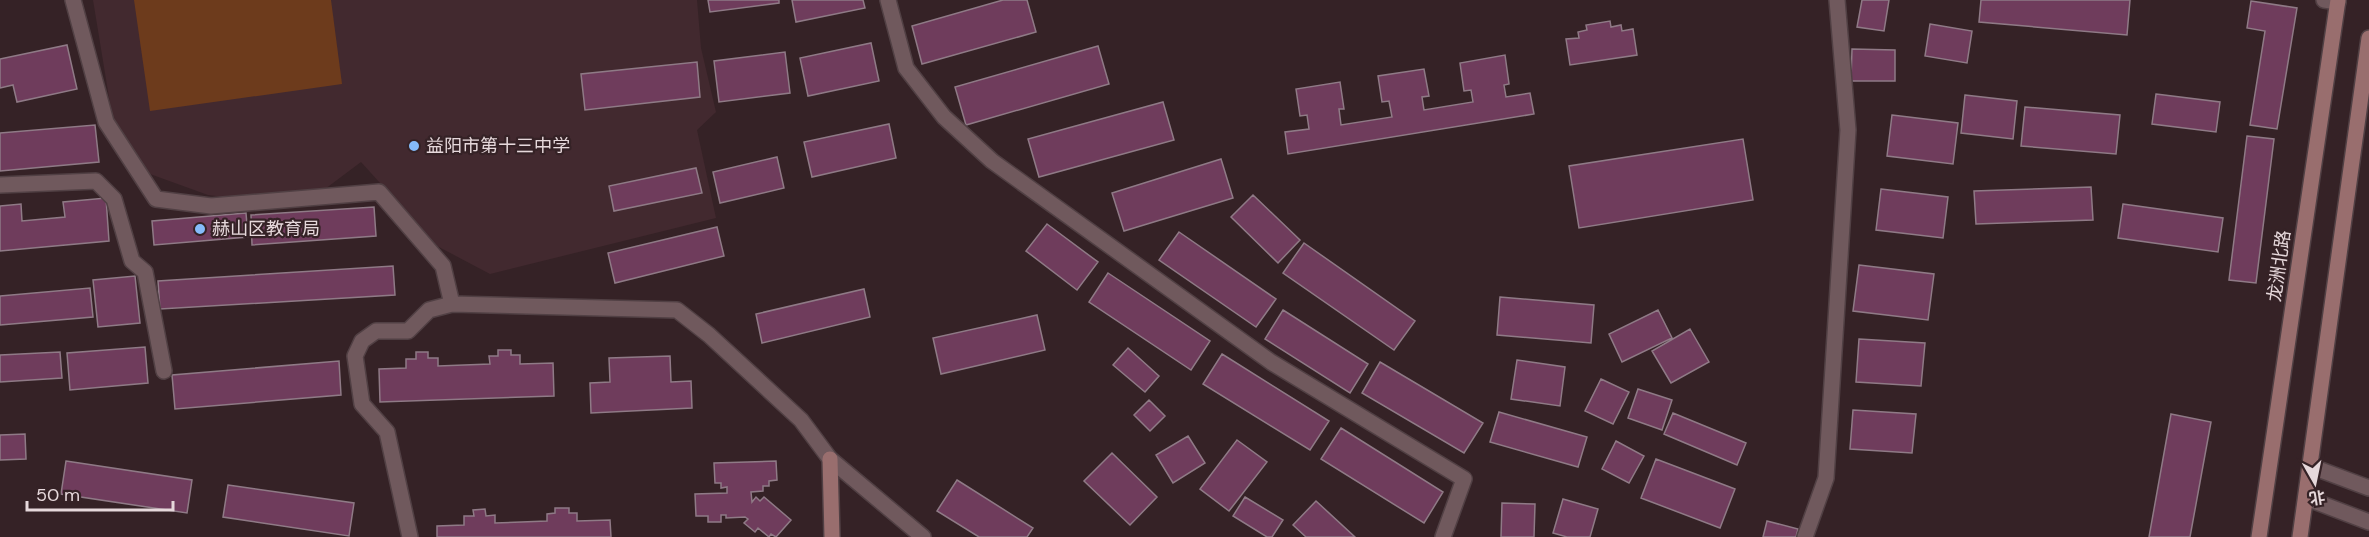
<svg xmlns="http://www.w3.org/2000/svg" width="2369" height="537" viewBox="0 0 2369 537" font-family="'DM Sans','Noto Sans SC',sans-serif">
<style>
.built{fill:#42292f}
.green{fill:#6d3b1c}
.building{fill:#6f3c5c;stroke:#8f7a86;stroke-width:1.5}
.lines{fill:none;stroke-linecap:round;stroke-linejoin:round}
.street-casing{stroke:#514044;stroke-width:18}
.secondary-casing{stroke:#514044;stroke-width:18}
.street{stroke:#70595d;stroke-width:15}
.secondary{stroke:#996e6e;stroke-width:15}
.poi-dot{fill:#85bbfb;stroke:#352226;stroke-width:2}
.labels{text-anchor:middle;stroke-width:4.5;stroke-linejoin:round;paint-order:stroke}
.poi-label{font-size:18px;fill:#e6d8db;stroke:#352226;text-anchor:start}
.street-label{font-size:18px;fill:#e6d8db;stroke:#352226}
</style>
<rect width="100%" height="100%" fill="#352226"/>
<path class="built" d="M93,0H697L701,48L716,112L697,130L716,218L490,274L437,246L361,162L325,189L256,201L208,195L150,174L114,128Z"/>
<path class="green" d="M134,0H331L342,84L150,111Z"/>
<path class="building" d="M708,0H779V3L710,12Z
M792,0H863L865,8L796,22Z
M1003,0H1027L1036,32L922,64L912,26Z
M1862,0H1889L1884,31L1857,27Z
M1981,0H2130L2127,35L1979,22Z
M2251,1L2297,8L2277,129L2250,125L2265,31L2247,28Z
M1610,21L1611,27L1621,25L1622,31L1633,29L1637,55L1570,65L1566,39L1579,38L1578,32L1587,30L1586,25Z
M1930,24L1972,31L1967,63L1925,56Z
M871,43L879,81L808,96L800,58Z
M67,45L77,89L17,102L13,85L0,88V59Z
M1098,46L1109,84L966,125L955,87Z
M1852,49L1895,50V81H1851Z
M785,52L790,93L719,102L714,61Z
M1505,55L1509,84L1504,85L1506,97L1530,93L1534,114L1288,154L1285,132L1309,129L1307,115L1300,116L1296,89L1340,82L1344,109H1339L1341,125L1392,117L1389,101L1382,102L1378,76L1424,69L1429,96L1422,97L1424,110L1473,102L1471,90L1464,91L1460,63Z
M697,62L700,97L585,110L581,74Z
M2156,94L2220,102L2216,132L2152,124Z
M1965,95L2017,101L2013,139L1961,133Z
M1163,102L1174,140L1039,177L1028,139Z
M2025,107L2120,115L2116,154L2021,146Z
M1892,115L1958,123L1953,164L1887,156Z
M889,124L896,158L812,177L804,142Z
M95,125L99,162L0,171V133Z
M2247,136L2274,139L2256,283L2229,280Z
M1743,139L1753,200L1579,228L1569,166Z
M777,157L784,188L720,203L713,172Z
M1221,159L1233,198L1124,231L1112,193Z
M696,168L702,193L614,211L609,186Z
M2091,187L2093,220L1976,224L1974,191Z
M1881,189L1948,197L1943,238L1876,230Z
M1253,195L1300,240L1278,263L1231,217Z
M106,198L109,241L0,251V206L21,204L22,221L65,217L63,202Z
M2123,204L2223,218L2218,252L2118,238Z
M374,207L376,236L252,245L251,215Z
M246,213L248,237L154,245L152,221Z
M1047,224L1098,262L1077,290L1026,251Z
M717,227L724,256L615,283L608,253Z
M1179,232L1276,299L1256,327L1159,260Z
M1304,243L1415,321L1394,350L1283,273Z
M1859,265L1934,274L1928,320L1853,311Z
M393,266L395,295L160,309L158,281Z
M1108,273L1210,341L1191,370L1089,302Z
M135,276L140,323L98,327L93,280Z
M90,288L93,317L0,325V296Z
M864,289L870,317L762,343L756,314Z
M1500,297L1594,305L1591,343L1497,335Z
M1283,310L1368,364L1350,393L1265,339Z
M1658,310L1672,338L1622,362L1609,334Z
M1037,315L1045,350L941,374L933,338Z
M1690,329L1709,362L1671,383L1652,351Z
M1859,339L1925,343L1921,386L1856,382Z
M145,347L148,383L70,390L67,353Z
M1128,348L1159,376L1145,392L1113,365Z
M498,350H511V355H520V364L553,363L554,396L380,402L379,369L406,368V359H416V352H428V358H438V366L490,364L489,356H498Z
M60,352L62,378L0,382V355Z
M1222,354L1329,421L1310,450L1203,384Z
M670,356L671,382L691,381L692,408L591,413L590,383L610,382L609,358Z
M1517,360L1565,367L1560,406L1511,399Z
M339,361L341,395L175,409L172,375Z
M1380,362L1483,423L1464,453L1362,393Z
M1601,379L1629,392L1613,424L1585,411Z
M1638,389L1672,400L1662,430L1628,418Z
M1149,400L1165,416L1150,431L1134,415Z
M1853,410L1916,414L1912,453L1850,449Z
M1499,412L1587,437L1578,467L1490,442Z
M1673,413L1746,443L1737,465L1664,434Z
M2171,414L2211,422L2190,537H2149Z
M1341,428L1443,492L1424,523L1321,459Z
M25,434L26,459L0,460V435Z
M1188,436L1205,463L1173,483L1156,455Z
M1237,440L1267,462L1229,511L1200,489Z
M1616,441L1644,456L1629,483L1602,469Z
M1112,453L1157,497L1130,525L1084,481Z
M1656,459L1735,489L1720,528L1641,498Z
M66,461L192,480L187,513L61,494Z
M776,461L777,480L769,481V486H763V491L751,492L752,502L756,497L760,501L764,497L791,520L776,537L771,534L769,537L758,528L755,532L744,523L748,519L745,517L726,518V515H721V522H708V516H696L695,494L727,493V487L721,488V483H715L714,463Z
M957,480L1033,528L1027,537H979L937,511Z
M228,485L354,503L349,536L223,517Z
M1245,497L1283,520L1272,537H1267L1233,516Z
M1563,499L1598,509L1590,537H1567L1553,533Z
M1316,501L1355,537H1306L1293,525Z
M1502,503L1535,504L1534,537H1501Z
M555,508H569V513H577V521L610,520L611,537H437V526L464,525V516H474L473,510L485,509L486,516L495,515V523L547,521V514L555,513Z
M1767,521L1798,529L1796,537H1763Z"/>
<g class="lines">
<defs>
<path id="street" d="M73,0L106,122L156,199L211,206L379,192L443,266L452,304
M888,0L906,68L944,117L992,161L1271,362L1464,479L1443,537
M2324,0L2338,2
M0,185L96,181L114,199L132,261L145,272L164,371
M2310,466L2369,488
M2306,498L2369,522
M410,537L387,432L362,404L355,356L362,341L376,331H408L429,310L452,304L677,310L709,335L801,420L830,459L923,537
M1805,537L1826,478L1848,130L1837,0"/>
<path id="secondary" d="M830,459L832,537
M2259,537L2338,0
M2300,537L2369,38"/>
</defs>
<use href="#street" class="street-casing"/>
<use href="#secondary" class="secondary-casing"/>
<use href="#street" class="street"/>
<use href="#secondary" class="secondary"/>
</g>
<g class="poi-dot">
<circle cx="414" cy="146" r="6"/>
<circle cx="200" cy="229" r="6"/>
</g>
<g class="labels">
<g class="poi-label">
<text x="426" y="152">益阳市第十三中学</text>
<text x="212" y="235">赫山区教育局</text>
</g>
<g class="street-label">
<text transform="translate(2279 266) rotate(-82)" y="6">龙洲北路</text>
</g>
</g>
<g transform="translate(2315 483) rotate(171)" stroke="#352226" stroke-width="4.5" paint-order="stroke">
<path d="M0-4.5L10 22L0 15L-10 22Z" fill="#e6d8db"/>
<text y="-9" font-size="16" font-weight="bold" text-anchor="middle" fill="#e6d8db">北</text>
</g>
<path d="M27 501v9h146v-9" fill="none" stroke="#e6d8db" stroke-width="3"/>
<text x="36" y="501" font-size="18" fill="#e6d8db" stroke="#352226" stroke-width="4.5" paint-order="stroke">50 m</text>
</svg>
